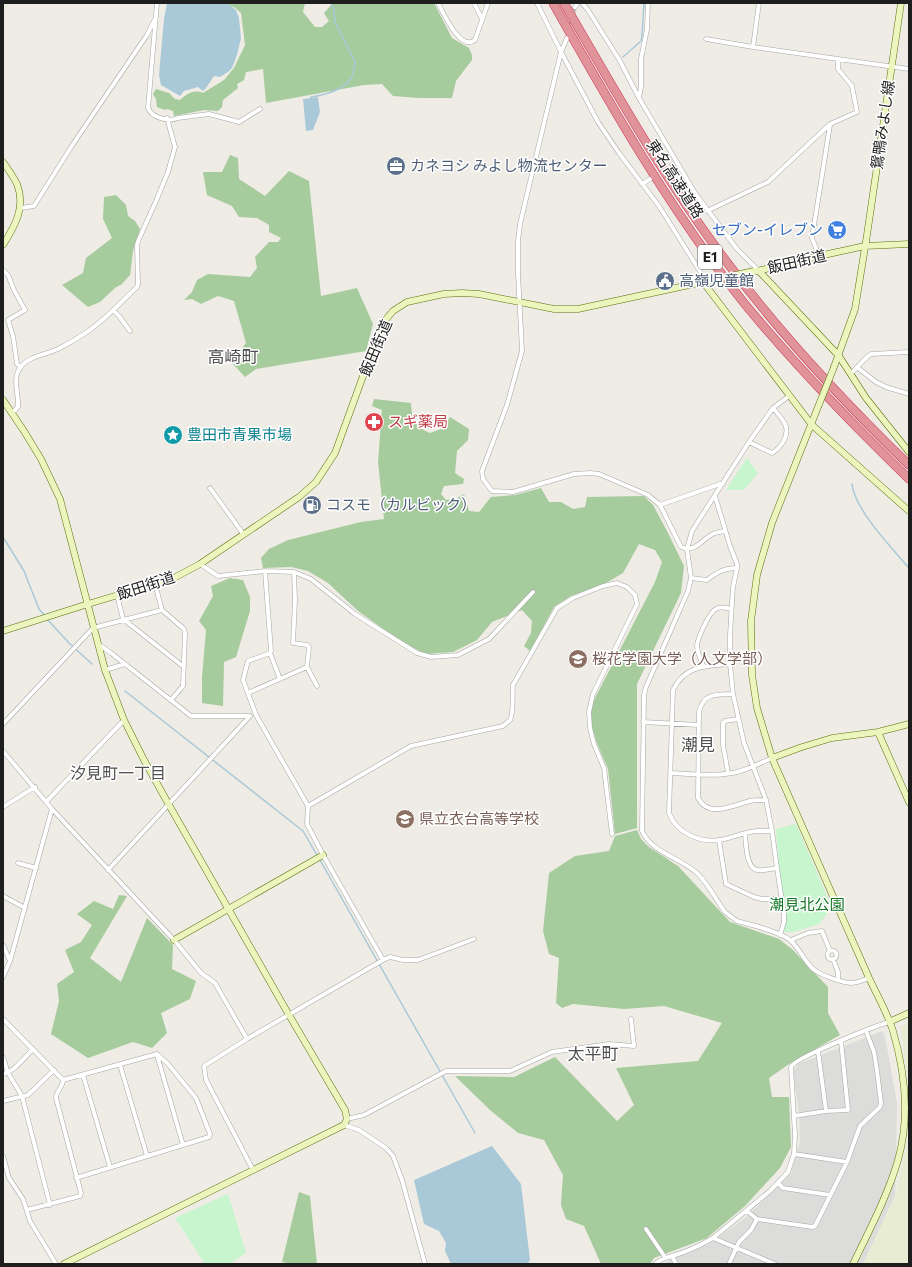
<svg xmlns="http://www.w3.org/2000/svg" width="912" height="1267" viewBox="0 0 912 1267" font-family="Commissioner,'Noto Sans JP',sans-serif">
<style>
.residential{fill:#dcdcdb}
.farmland{fill:#e7ecd2}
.forest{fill:#a6cb9d}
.park{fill:#c6f5ce}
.water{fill:#a9c9d9}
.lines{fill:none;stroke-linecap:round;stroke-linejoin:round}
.stream{stroke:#a9c9d9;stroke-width:1.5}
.street-tunnel{stroke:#c5c3bd;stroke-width:4;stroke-dasharray:4 2;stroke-linecap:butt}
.street-casing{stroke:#a5a5a5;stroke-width:5}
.secondary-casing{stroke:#5a6e0d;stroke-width:7}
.highway-casing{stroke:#ce3157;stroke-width:9}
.street{stroke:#fff;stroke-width:4}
.secondary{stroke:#ecf5bd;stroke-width:6}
.highway{stroke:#e09399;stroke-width:8}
.secondary-bridge-casing{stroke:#5a6e0d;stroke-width:7;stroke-linecap:butt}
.secondary-bridge{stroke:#ecf5bd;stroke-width:6}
.labels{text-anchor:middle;stroke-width:3;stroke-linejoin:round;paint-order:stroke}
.shield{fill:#fff;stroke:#626262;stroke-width:1}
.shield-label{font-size:14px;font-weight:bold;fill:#1e1e1e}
.street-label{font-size:15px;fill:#1e1e1e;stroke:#fff}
.service-label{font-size:15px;fill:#4e5e75;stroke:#fff;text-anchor:start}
.shop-label{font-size:15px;fill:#366cbe;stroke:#fff;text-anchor:end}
.health-label{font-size:15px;fill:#be3a42;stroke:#fff;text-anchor:start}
.culture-label{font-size:15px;fill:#0d838f;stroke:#fff;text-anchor:start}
.education-label{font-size:15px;fill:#785e54;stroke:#fff;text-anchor:start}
.park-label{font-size:15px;fill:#147525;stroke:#fff}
.neighbourhood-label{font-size:16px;fill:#515151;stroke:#fff}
.quarter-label{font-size:17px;fill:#515151;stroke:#fff}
</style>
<rect width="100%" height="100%" fill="#efece5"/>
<path class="residential" d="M882,1031L885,1036L897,1103L895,1196L863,1264H664L671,1259L709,1244L745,1218L791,1173L800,1142L799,1112L793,1071L798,1064Z"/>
<path class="farmland" d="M909,1022V1083L900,1027Z
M909,1138V1264H863L895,1196Z"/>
<path class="forest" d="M219,3H305L303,12L315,27H322L329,21L324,13L333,3H434L452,38L469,48L472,55V60L456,81L452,98H418L393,96L382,84L364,85L266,103L263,69L246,72L244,80L237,84L238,88L223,100L222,107L218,111L204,110L174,116L173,111L167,109L165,110L157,107L156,99L153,94L156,89L169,93L175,99L180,100C187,94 193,89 203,93L224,80L234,68L245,45L241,13L234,7L220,6Z
M230,155L238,158L239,179L265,196L289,171L309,181L321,296L357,288L373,324L366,351L256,369L245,377L231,362L246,343L234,301L218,296L201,304L192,299L184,300L192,292L197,280L208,274L250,277L257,268L255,257L269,242H278L281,238L269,232V225L257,218L239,217L232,206L207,195L203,172H222Z
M116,195L126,205L128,216L135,221L140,229L133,251L130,275L122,284L115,288L100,302L88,307L62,285L83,273L86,258L112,238L103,219L104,197Z
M374,399L411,403C412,420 414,426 430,433L441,429L450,417L469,429L468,440L457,451L455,473L464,479L463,484L444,486L441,494L446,500L456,499L464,494L469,511L479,512L491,497L515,495L541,488L549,502H561L573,509L585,507L587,497L644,496L653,505L667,531L684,566L681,593L637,684V828L615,834L608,769L596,741L592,727L590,712L595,698L655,582L662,562L655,550L639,544L623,573L606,583L571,596L554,607L530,651L524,646L531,633L532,621L522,610L492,622L477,640L453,652L426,654L403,643L358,611L328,583L308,571L291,567L263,568L261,558L269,549L288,540L361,522L384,519L378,462L382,410L372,406Z
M230,578L243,580L250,597V611L236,657L224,662L223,706L202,703V677L206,630L199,621L213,596L211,586Z
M637,830L641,839L649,847L678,866L730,922L779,939L793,950L828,987V1013L840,1035L789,1064L769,1078L772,1097H789L791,1147L780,1168L745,1206L707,1238L654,1258L650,1264H601L584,1226L566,1219L561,1205L563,1175L544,1140L518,1133L490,1110L455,1076L514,1077L555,1057L617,1121L634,1105L616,1068L698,1061L722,1023L664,1006L624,1009L573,1004L562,1008L556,1003L559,958L549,954L543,931L549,873L575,856L609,851L615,836Z
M119,895L127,896L90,958L121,982L147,918L173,945L172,969L196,981L190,999L161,1013L167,1033L152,1048L133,1042L88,1058L51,1034L59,1001L57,984L74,972L65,950L81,942L92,925L77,914L94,901L113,909Z
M299,1192L310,1196L317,1264H293L282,1262Z"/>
<path class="park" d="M747,458L758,473L744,490H726Z
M796,824L829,901L827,914L819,924L793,932H783L786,912L779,868L776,829Z
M228,1194L246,1253L229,1264H205L175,1218Z"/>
<path class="water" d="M167,3H227L236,10L239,18L241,38L237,55L232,68L228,72L220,77L214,76C210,81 208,87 203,91L198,87L184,91L180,96L161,85L159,75L164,19Z
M318,97L320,112L313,130L306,131L303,99Z
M492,1146L521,1184L530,1260L528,1264H451L445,1251L446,1243L439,1231L424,1224L414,1180Z"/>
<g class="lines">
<path class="stream" d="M623,57L641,41L642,35L644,3
M311,99V97C325,95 343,90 351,78C354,74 354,66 355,62L335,22L334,9L331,3
M852,484C855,510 891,547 909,568
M3,537L24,571L39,609L45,616
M47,619L69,643L92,664
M125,691L303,831L318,857
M320,860L475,1133"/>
<path class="street-tunnel" d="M569,30L575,7
M655,176L671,165"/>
<defs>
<path id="street" d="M157,3L148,108C152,118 169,122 178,118L209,114L239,122L260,109
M438,3C443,12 460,52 475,40L488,3
M474,3L482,19
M537,3L561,52L598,122L619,153L659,206L701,273L703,282
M582,3L588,10L620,61L639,98L695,193L737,249L759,271
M575,7L578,3
M567,38L561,52L520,224L518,241V273L522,351L507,405L482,471L483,479L492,491L513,492L574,474L590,473L599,474L648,495L660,505L681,547C697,553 702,538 715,533C718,532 722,532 725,531
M706,39L753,47L909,69
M753,47L759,3
M639,98L641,87V59L647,29L648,3
M642,184L650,179
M21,208L34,206L73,144L147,35L156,17
M707,211L768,182L830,124L857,112L852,86L838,69V59
M819,256L812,238L830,125
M3,270L8,275L14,290L25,310L8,320L13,336L17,364L21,367
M113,310L119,316L130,331
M858,368L876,382L886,387L909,394
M851,373C859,367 863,359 871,354L909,352
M789,396L773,408L749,442L692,531L687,549L691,578L688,591L646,687L644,695L642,831C652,853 681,858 698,874C709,885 716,900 725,912L737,921C749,924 783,933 791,941C799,948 804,960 812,968C818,974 842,983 851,983C857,983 863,980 869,978
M12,413L18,407C19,394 12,379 20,368C28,356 45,355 58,349C68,344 78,338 87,332C105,320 121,302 137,287L138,284L137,245L139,239L156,201L168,172L175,147L167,118
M749,442L772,453C777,450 780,447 783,442C792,427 782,419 773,408
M210,488L244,535
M715,496L730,546L737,564V568L733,587L730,635V664L733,694L744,743L766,800L772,831L777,868L784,914V922L780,935
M660,505L720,484H723
M200,564L218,576L265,571L294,572L311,579L355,614L417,653L431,657L458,655L489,639L533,592
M265,571L271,651L270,653L248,661L243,680L256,715L308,806L307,824L323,855L383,960
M294,572L295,600L293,643L307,645L309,647L307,667
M691,578L707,580C717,572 725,568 737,568
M155,584L162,610L184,629L185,633L183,686L171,700
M117,595L123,619L184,667
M98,644L111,653L191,716H250
M270,653L280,679
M730,664C706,666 685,665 673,690L669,813C676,833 700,843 720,840C732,838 744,832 757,831C762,831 767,831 772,831
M703,666C701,659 697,652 697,645C698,638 709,612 716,609C720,606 726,608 731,609
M105,670L125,664
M248,693L307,667L317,686
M733,694C716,695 704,692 699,712L698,798C709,819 733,805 750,801C755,800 761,800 766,800
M643,722L699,725
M3,724L93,628L162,610
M3,751L52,809L174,940L201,973L215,983L247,1039
M671,773C693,774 716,777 737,772C749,769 760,763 772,758
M728,773L723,745V723L725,721L738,719
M46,802L124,720
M308,806L411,746L503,726C505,724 508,722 510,720C514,715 512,693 513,685L557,608L573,598L603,586L617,583L627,587L635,595L637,604L593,694L589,712L590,728L594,744L604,768L612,834
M3,807L35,787
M745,834C746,843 746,868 757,870C763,871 770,869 777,868
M719,840L726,884L754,897L762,899H781
M18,863L36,868
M108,870L250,716
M3,896L25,908
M791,940L808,933L822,931L830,951
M3,945L10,961
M827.5 955a4.5 4.5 0 1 1 9 0a4.5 4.5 0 1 1-9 0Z
M833,959L838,972V980
M3,977L10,961L52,809
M3,1019L63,1080
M818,1051L826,1111
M157,1055L183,1145
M3,1057L8,1073L22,1096L50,1205
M120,1065L147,1156
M3,1074C15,1071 24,1058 33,1049
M83,1075L110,1167
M63,1080L157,1054L168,1064L196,1098L210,1134L209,1137L76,1178
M3,1101L28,1095L54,1070
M794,1116L826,1111L848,1110L841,1041
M347,1119L364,1115L446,1071H510L552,1052L609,1044L634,1046L631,1019
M344,1125L359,1130L386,1148L393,1156L402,1180L425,1264
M794,1154L847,1162
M3,1156L9,1178L23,1199L30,1221L56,1264
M253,1170L206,1080L204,1066L247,1039L383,960L390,957L403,960H418L474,939
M778,1183L783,1188L830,1195
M27,1210L80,1196L81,1193L56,1098C56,1091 63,1087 63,1080
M747,1211L757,1219L812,1227L815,1226L847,1162L860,1126L880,1107L881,1103L877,1071L874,1052L866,1031
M646,1229L665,1257
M713,1238L775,1264
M672,1256L676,1264
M655,1264C660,1259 665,1258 672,1256C686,1252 701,1245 713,1238L770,1191L788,1172L794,1154L795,1135L791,1067C794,1058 875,1026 889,1022
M729,1264L739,1242L751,1230L757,1219"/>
<path id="secondary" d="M3,162C8,169 13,176 17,184C26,207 15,226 3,245
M757,271L819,256L865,246L909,244
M759,271L839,356L866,398L909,452
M834,367L855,309L867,235L901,3
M3,400L24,431L41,459L60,499L105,670L124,720L144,760L169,805L289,1015L345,1110L347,1119L344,1125L64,1264
M818,407L772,523L757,575L751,621L752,675L757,708L772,758L869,978C877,995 887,1012 893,1031C905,1072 910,1118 898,1160C888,1195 869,1231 853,1264
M3,631L88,604L172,579L200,564L299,497L316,482L335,453L382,324L393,311L407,302L444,294L462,293L479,294L554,309H578L703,282L812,425L909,511
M878,732L909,802
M772,758L802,747L832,738L878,732L909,724
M174,940L323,855
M889,1022L909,1013"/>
<path id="highway" d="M553,3C611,106 670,210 744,303C795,365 851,423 909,479
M564,3C615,91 665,180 726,261C781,335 843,401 909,465"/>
</defs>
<use href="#street" class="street-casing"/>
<use href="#secondary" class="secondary-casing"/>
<use href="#highway" class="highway-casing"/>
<use href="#street" class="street"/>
<use href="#secondary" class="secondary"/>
<use href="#highway" class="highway"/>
<defs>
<path id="secondary-bridge" d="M703,282L754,271
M818,407L834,367"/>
</defs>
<use href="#secondary-bridge" class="secondary-bridge-casing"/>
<use href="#secondary-bridge" class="secondary-bridge"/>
</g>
<defs>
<symbol id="office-disc" viewBox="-11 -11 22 22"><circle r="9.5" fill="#5c6f8a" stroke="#fff"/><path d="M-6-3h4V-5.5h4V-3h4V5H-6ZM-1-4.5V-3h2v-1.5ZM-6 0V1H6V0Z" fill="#fff"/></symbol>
<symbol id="supermarket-disc" viewBox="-11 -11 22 22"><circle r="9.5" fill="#3f7fe0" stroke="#fff"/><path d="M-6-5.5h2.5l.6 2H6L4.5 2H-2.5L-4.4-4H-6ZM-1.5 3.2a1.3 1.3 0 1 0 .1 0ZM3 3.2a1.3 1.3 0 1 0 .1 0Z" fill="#fff"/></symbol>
<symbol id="civic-disc" viewBox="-11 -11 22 22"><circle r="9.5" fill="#5c6f8a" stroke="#fff"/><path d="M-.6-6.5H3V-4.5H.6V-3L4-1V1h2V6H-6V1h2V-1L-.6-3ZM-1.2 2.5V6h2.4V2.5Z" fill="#fff"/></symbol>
<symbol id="pharmacy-disc" viewBox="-11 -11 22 22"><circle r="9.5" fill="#e0444e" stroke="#fff"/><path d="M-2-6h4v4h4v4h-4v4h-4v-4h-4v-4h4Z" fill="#fff"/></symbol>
<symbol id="sight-disc" viewBox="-11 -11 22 22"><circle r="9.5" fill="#0f9aa8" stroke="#fff"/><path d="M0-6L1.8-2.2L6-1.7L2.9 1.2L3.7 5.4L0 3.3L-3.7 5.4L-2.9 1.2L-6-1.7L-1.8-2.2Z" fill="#fff"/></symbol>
<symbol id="fuel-disc" viewBox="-11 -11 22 22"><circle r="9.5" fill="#5c6f8a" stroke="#fff"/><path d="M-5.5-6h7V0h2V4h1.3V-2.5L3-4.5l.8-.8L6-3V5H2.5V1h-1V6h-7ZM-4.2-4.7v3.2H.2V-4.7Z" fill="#fff"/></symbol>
<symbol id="university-disc" viewBox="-11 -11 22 22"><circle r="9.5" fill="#8d6e63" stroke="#fff"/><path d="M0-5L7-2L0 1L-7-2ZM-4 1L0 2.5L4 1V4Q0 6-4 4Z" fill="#fff"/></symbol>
<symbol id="school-disc" viewBox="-11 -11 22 22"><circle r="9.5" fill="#8d6e63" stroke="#fff"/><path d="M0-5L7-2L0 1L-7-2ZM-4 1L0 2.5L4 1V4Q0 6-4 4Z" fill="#fff"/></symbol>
</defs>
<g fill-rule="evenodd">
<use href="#office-disc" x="385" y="155" width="22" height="22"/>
<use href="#supermarket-disc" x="826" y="219" width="22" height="22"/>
<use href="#civic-disc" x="654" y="270" width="22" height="22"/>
<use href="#pharmacy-disc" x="363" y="411" width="22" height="22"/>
<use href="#sight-disc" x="162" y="424" width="22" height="22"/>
<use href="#fuel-disc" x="301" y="494" width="22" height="22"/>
<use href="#university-disc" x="567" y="648" width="22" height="22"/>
<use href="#school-disc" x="394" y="808" width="22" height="22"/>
</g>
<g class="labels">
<rect class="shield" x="698" y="245" width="24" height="24" rx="3"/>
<g class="shield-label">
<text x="710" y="262">E1</text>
</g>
<g class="street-label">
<text transform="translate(883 125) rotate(-82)" y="5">鴛鴨みよし線</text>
<text transform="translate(675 179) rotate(57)" y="5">東名高速道路</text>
<text transform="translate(797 262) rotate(-13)" y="5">飯田街道</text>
<text transform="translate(376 348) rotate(-67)" y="5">飯田街道</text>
<text transform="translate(146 586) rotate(-18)" y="5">飯田街道</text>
</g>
<g class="service-label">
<text x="410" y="171">カネヨシ みよし物流センター</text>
<text x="679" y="286">高嶺児童館</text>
<text x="326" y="510">コスモ（カルビック）</text>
</g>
<g class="shop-label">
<text x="823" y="235">セブン-イレブン</text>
</g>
<g class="health-label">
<text x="388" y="427">スギ薬局</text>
</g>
<g class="culture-label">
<text x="187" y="440">豊田市青果市場</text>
</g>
<g class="education-label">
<text x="592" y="664">桜花学園大学（人文学部）</text>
<text x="419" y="824">県立衣台高等学校</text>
</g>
<g class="park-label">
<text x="807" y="910">潮見北公園</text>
</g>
<g class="neighbourhood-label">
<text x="118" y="779">汐見町一丁目</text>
</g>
<g class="quarter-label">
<text x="233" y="363">高崎町</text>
<text x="698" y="751">潮見</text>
<text x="593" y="1060">太平町</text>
</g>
</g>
<rect width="912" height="1267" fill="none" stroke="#1e1e1e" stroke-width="8"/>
</svg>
